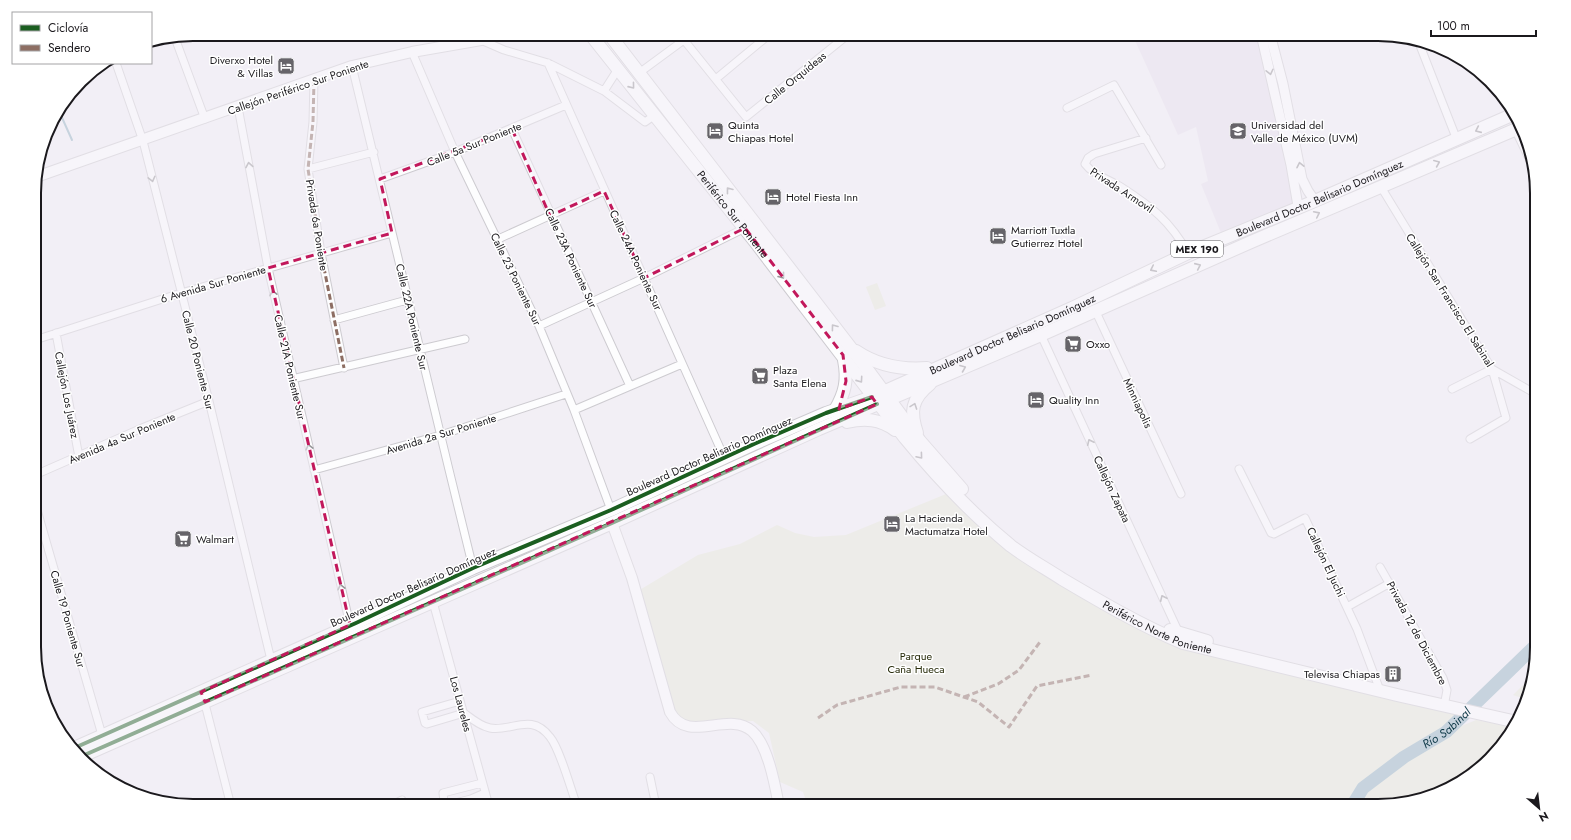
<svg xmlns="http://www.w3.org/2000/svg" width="1571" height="840" viewBox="0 0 1571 840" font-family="Jost,sans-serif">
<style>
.built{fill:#e7e1ed}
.green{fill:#e6e9d9}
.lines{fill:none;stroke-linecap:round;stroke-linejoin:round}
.stream{stroke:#92b2c1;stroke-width:2}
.river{stroke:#92b2c1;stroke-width:13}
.minor-casing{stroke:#cdcbd0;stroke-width:9}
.tertiary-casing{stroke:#cdcbd0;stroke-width:11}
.secondary-casing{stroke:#cdcbd0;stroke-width:12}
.primary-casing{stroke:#cdcbd0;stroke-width:14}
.minor{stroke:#fdfdfe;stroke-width:7}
.tertiary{stroke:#fdfdfe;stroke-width:9}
.secondary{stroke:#fdfdfe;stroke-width:10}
.primary{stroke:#fdfdfe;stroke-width:12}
.quiet{stroke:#8d6e63;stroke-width:3;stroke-dasharray:6 3;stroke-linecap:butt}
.cycleway-casing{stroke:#fff;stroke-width:6}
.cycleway{stroke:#1b5e20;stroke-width:4}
.oneway{stroke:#979699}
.marked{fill:none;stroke:#c2185b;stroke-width:3;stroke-dasharray:8 5;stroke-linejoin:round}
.labels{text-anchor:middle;stroke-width:3;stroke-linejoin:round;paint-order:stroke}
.shield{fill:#fff;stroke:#5f5e61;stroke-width:1}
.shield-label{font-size:10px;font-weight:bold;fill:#1b191d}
.poi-label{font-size:11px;fill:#1b191d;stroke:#fff;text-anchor:start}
.street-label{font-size:11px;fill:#1b191d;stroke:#fff}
.park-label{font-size:11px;fill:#292d0c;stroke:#fff}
.water-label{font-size:12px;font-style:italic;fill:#0c3746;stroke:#fff}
.rim{fill:none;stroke:#1b191d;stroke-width:2}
</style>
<rect width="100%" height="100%" fill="#f2eff5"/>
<path class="built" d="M1132,34H1256L1296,202L1221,233L1201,184L1208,181L1196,127L1178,135Z"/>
<path class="green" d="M877,283L886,306L875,310L866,287Z
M951,492L1068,587L1161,640L1203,652L1464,714L1447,732L1476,720L1514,727L1497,752L1466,779L1429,798L1389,806H808L803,792L780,782L769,733L753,721L684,724L674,712L638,591L698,555L740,544L777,525L795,533L814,537L846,535Z
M1530,678L1525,699L1513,695Z"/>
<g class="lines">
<path class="stream" d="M59,111L72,140"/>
<path class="river" id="s1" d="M1352,806L1363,788L1404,757L1446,732L1537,644"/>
<defs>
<path id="minor" d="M175,38L205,119
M481,40L504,50L548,63L604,91L618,69
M684,40L746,117L844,38L840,34
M1419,43L1457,140
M412,52L455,152L539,326L574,410L611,510
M116,63L143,141L209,401L271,660
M548,63L724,457
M352,66C392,234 432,401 473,568
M639,73L692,34
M717,78L770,34
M314,80L313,122L308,169L321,253L344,368
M604,91L645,122L655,115
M238,107L268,268L350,625
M1067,108L1114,85L1161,165
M1516,119L1515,129L1536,173
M512,129L630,386
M1146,138L1094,154L1088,158L1085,164C1094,176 1109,179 1121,187C1152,207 1170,221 1188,253
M308,169L374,152
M380,179L455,152L566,105
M1381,187L1492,369L1536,394
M496,240L604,191
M1096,312L1181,494
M334,320L407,300
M539,326L644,278L745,228
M56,333L79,457
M1041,335L1179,633
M35,340L181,293L392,233
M292,379L465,339
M1452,389L1492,369L1506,418L1470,439
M574,410L682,364
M1239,469L1271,533L1274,534L1305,518L1357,629L1378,685
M314,470L441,435L566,394
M35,475L142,428L209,401
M35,503L102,735
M1380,567L1443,678L1447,690L1445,701
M433,602L489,806
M1347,607L1390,583
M204,700L231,806
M460,701L422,712L425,723L427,724L464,713C472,719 480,726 490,728C512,732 531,712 550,737C560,749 571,790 577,806
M650,777L656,806
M482,783L443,793L444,802L447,805L471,799L485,793
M390,806L402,800"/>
<path id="tertiary" d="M1261,34L1291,165L1298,206
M1270,34L1283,84L1302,179L1308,191L1315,201"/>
<path id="secondary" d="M36,177L352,66L412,52L481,40L492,34
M612,523L632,578L670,712C688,745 728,710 752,731C768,745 775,785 779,806"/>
<g id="primary">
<path id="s2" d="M590,34L756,243L905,438C937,477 972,514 1011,546C1027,558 1045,568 1062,579C1101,602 1140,625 1183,643L1397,695L1517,722"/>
<path d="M609,34L864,365L920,441L962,489"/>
<path d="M856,351C878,366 901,370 927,368"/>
<path d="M835,410C845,393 848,380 844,360"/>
<path d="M847,422C865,418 880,419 895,430"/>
<path d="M917,433C910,412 911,399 930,384"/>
<path d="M1170,630L1207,641"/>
<path id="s3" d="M72,749L356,623L473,568L611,510L754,444L826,413L872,397L1072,308L1188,253L1315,201L1514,114"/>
<path d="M80,757L612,523L819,429L1041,335L1251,242L1519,128"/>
</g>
</defs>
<use href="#minor" class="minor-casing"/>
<use href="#tertiary" class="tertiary-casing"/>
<use href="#secondary" class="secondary-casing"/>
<use href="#primary" class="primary-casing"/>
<use href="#minor" class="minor"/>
<use href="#tertiary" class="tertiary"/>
<use href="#secondary" class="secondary"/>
<use href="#primary" class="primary"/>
<path class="quiet" d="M314,80L313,122L308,169L321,253L344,368
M964,697L998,684L1019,670L1040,642
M818,718L837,705L901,687H935L978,702L1009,727L1037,686L1092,675"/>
<defs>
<path id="cycleway" d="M72,749L356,623L473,568L611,510L754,444L826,413L872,397
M80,757L612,523L877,404"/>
</defs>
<use href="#cycleway" class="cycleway-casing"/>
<use href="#cycleway" class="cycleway"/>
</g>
<defs><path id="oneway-chevron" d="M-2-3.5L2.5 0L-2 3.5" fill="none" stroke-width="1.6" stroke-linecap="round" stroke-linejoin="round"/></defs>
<g class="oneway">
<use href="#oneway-chevron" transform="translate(1270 72) rotate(77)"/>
<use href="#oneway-chevron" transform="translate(632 86) rotate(51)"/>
<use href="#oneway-chevron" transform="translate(1478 130) rotate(156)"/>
<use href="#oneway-chevron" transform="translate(1437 163) rotate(-23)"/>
<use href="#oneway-chevron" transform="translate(249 165) rotate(-100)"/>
<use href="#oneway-chevron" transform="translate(1300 165) rotate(-102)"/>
<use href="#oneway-chevron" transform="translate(152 179) rotate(76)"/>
<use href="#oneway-chevron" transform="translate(729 190) rotate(-128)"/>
<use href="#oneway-chevron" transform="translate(1317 214) rotate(-26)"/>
<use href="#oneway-chevron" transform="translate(1198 266) rotate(-24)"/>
<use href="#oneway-chevron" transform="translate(1153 269) rotate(154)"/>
<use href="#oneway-chevron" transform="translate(782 276) rotate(52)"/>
<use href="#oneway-chevron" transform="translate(273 293) rotate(-102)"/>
<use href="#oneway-chevron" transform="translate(834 327) rotate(-127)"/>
<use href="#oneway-chevron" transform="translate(963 368) rotate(-22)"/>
<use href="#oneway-chevron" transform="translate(860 380) rotate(55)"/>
<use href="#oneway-chevron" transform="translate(914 406) rotate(-70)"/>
<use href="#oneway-chevron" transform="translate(1090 442) rotate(-115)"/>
<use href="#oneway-chevron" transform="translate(309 447) rotate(-104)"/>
<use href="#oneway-chevron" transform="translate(920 456) rotate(50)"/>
<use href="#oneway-chevron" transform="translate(341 587) rotate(-103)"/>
<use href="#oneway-chevron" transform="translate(1163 598) rotate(-115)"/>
</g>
<path d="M0 0H1571V840H0ZM512,129L550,216L604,191L644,278L745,228L843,355L846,381L839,409L872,397L877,404L205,702L201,692L350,625L268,268L392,233L380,179Z" fill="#f2eff5" fill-opacity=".55" fill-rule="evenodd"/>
<path class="marked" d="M512,129L550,216L604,191L644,278L745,228L843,355L846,381L839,409L872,397L877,404L205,702L201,692L350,625L268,268L392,233L380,179Z"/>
<defs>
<symbol id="hotel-square" viewBox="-11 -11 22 22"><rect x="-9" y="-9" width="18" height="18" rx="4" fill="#666469" stroke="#fff"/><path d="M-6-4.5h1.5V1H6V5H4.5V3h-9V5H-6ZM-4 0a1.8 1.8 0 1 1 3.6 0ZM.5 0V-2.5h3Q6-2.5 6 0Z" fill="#fff"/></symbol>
<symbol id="school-square" viewBox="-11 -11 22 22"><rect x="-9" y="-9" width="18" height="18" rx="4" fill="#666469" stroke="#fff"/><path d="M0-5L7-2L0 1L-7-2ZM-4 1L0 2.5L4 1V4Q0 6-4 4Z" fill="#fff"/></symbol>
<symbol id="supermarket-square" viewBox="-11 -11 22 22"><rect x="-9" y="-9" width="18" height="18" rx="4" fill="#666469" stroke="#fff"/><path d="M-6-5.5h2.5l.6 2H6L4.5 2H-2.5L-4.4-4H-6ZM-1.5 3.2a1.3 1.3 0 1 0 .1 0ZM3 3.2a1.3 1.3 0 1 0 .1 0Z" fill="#fff"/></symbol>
<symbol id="building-square" viewBox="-11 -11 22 22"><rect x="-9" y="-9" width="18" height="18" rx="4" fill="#666469" stroke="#fff"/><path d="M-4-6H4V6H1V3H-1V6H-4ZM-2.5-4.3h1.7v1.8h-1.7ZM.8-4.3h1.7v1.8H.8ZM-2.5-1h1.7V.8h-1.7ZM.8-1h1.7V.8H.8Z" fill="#fff"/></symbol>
</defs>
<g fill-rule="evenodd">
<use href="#hotel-square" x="276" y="56" width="20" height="20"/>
<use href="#hotel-square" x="705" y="121" width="20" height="20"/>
<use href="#school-square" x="1228" y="121" width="20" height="20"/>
<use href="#hotel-square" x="763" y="187" width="20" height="20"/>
<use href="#hotel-square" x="988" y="226" width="20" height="20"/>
<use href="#supermarket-square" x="1063" y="334" width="20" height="20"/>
<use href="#supermarket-square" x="750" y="366" width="20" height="20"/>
<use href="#hotel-square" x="1026" y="390" width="20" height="20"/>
<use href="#hotel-square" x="882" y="514" width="20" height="20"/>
<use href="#supermarket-square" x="173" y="529" width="20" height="20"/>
<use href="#building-square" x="1383" y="664" width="20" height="20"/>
</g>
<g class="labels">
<rect class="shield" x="1171" y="241" width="52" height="16" rx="3"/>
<g class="shield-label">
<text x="1197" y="253">MEX 190</text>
</g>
<g class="poi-label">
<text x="273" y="64" text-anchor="end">Diverxo Hotel<tspan x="273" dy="13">&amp; Villas</tspan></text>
<text x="728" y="129">Quinta<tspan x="728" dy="13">Chiapas Hotel</tspan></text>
<text x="1251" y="129">Universidad del<tspan x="1251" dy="13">Valle de México (UVM)</tspan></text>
<text x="786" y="201">Hotel Fiesta Inn</text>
<text x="1011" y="234">Marriott Tuxtla<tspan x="1011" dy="13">Gutierrez Hotel</tspan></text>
<text x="1086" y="348">Oxxo</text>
<text x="773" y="374">Plaza<tspan x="773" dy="13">Santa Elena</tspan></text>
<text x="1049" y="404">Quality Inn</text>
<text x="905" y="522">La Hacienda<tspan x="905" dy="13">Mactumatza Hotel</tspan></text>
<text x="196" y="543">Walmart</text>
<text x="1380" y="678" text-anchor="end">Televisa Chiapas</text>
</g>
<g class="street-label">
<text transform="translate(795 78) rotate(-39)" y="4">Calle Orquídeas</text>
<text transform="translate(298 87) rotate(-19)" y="4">Callejón Periférico Sur Poniente</text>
<text transform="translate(474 144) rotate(-22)" y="4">Calle 5a Sur Poniente</text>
<text transform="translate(1122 190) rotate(33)" y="4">Privada Armovil</text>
<text dy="4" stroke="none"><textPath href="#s3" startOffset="1364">Boulevard Doctor Belisario Domínguez</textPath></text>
<text dy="4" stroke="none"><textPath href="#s2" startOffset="230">Periférico Sur Poniente</textPath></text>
<text transform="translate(317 225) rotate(81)" y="4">Privada 6a Poniente</text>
<text transform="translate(571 258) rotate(65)" y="4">Calle 23A Poniente Sur</text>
<text transform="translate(636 260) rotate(65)" y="4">Calle 24A Poniente Sur</text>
<text transform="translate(516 279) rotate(64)" y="4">Calle 23 Poniente Sur</text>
<text transform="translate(213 284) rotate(-16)" y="4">6 Avenida Sur Poniente</text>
<text transform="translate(1450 300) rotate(58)" y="4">Callejón San Francisco El Sabinal</text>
<text transform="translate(412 317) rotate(77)" y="4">Calle 22A Poniente Sur</text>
<text dy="4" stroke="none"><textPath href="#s3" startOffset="1028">Boulevard Doctor Belisario Domínguez</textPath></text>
<text transform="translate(198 360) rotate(76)" y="4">Calle 20 Poniente Sur</text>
<text transform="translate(290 367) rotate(77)" y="4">Calle 21A Poniente Sur</text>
<text transform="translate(67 395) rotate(79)" y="4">Callejón Los Juárez</text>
<text transform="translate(1138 403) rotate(65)" y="4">Minniapolis</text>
<text transform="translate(441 434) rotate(-17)" y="4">Avenida 2a Sur Poniente</text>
<text transform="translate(122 438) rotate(-23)" y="4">Avenida 4a Sur Poniente</text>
<text transform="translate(709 456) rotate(-24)" y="4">Boulevard Doctor Belisario Domínguez</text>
<text transform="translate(1112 489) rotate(65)" y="4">Callejón Zapata</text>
<text transform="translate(1326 562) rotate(65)" y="4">Callejón El Juchi</text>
<text transform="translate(413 587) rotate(-24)" y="4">Boulevard Doctor Belisario Domínguez</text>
<text transform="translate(68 619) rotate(74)" y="4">Calle 19 Poniente Sur</text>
<text dy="4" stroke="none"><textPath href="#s2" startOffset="832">Periférico Norte Poniente</textPath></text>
<text transform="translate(1417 633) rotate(62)" y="4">Privada 12 de Diciembre</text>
<text transform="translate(461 704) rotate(75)" y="4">Los Laureles</text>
</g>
<g class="park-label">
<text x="916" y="660">Parque<tspan x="916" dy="13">Caña Hueca</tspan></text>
</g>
<g class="water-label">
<text dy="4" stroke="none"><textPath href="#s1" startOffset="124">Río Sabinal</textPath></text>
</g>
</g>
<path d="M0 0H1571V840H0ZM193 41H1378A152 152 0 0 1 1530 193V647A152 152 0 0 1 1378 799H193A152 152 0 0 1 41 647V193A152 152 0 0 1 193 41Z" fill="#fff" fill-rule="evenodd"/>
<path class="rim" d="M193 41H1378A152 152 0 0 1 1530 193V647A152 152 0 0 1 1378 799H193A152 152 0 0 1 41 647V193A152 152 0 0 1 193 41Z"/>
<rect x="12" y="12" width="140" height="52" fill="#ffffff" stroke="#a4a3a5"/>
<rect x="20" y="25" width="20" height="6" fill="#1b5e20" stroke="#a4a3a5"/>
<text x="48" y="32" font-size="12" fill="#1b191d">Ciclovía</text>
<rect x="20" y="45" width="20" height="6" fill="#8d6e63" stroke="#a4a3a5"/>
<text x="48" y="52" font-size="12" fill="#1b191d">Sendero</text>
<g transform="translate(1539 808) rotate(152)" stroke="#ffffff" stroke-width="3" paint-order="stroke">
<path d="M0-3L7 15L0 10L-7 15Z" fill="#1b191d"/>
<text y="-6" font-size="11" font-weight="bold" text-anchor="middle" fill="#1b191d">N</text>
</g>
<path d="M1431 30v6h105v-6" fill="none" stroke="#1b191d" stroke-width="2"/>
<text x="1437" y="30" font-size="12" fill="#1b191d" stroke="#ffffff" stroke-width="3" paint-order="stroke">100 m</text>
</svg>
